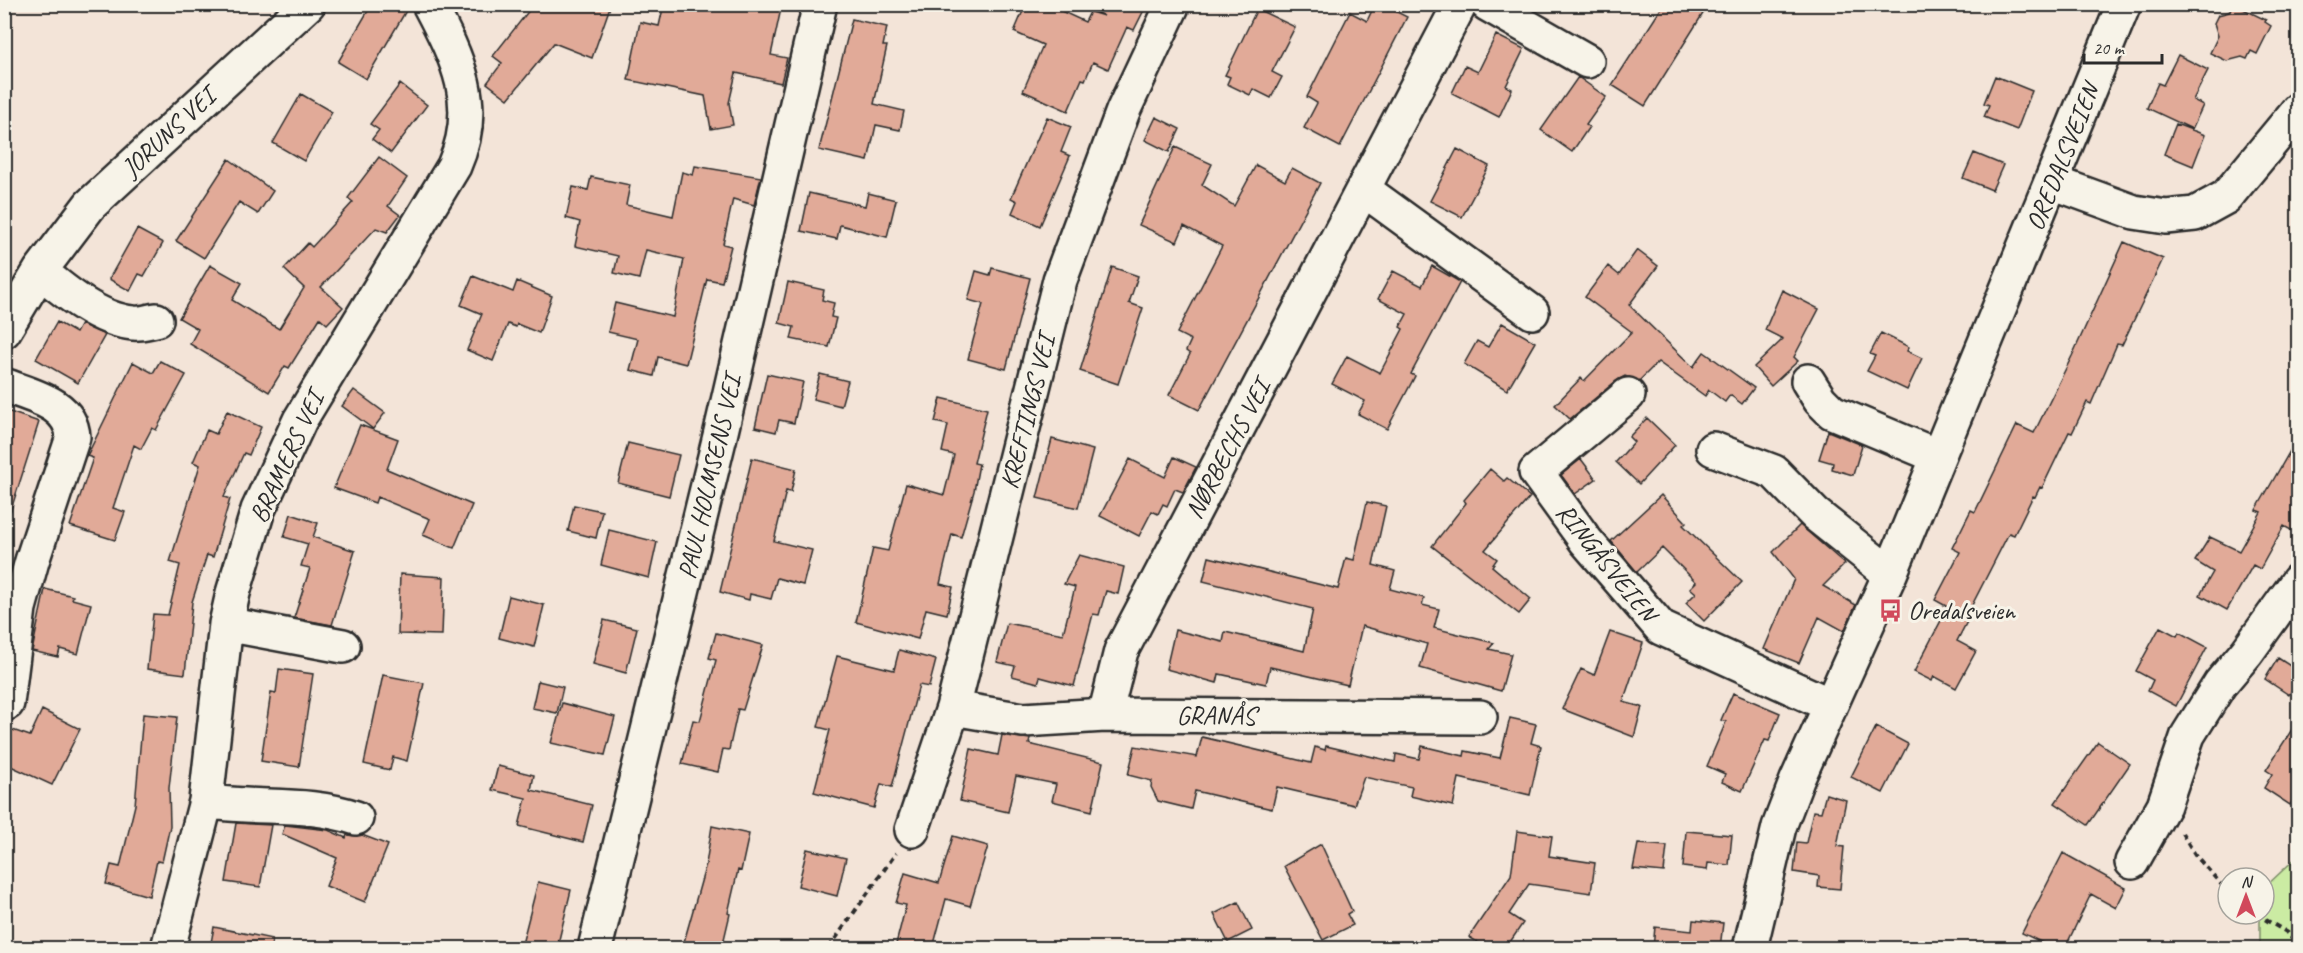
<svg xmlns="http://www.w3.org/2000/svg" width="2303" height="953" viewBox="0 0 2303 953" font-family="Caveat,sans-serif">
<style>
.green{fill:#cbeba3;stroke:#7b8b67;stroke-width:1.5}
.building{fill:#e1aa98;stroke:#2b2b2b;stroke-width:1.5}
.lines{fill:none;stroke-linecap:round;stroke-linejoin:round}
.minor-casing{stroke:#2b2b2b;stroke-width:38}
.path{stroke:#2b2b2b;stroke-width:4;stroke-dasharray:6 4.5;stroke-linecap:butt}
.minor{stroke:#f7f3e8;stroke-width:33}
.labels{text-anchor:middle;stroke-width:6;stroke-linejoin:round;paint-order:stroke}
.street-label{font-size:26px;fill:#2b2b2b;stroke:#f7f3e8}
.poi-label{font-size:26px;fill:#2b2b2b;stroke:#f7f3e8;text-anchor:start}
</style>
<rect width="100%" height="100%" fill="#f3e4d8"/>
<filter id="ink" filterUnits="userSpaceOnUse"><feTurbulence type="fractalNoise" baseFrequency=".0167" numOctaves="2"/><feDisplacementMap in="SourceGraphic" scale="12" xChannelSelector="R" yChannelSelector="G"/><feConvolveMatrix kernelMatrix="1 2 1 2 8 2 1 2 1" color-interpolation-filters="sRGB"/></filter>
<g filter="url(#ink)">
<path class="green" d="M2298,856V948H2260V914H2264V888Z"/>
<path class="building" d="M372,4H410L366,79L338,62Z
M534,4H611L592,58L554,43L508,99L487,83L502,63L493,56Z
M664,4H782L771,55L787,58L781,83L736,73L729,103L733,125L711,129L705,96L628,80L640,22L659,26Z
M1026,4H1046L1085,22L1090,12L1104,16L1080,4H1147L1134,30L1127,27L1108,69L1093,62L1085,80L1082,79L1068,111L1023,91L1043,45L1014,32Z
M1375,4H1381L1407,17L1340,147L1304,128L1317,103L1307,97L1350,12L1367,21Z
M1664,4H1709L1645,106L1612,85Z
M2233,4L2266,20L2265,22L2271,26L2257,54L2251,51L2247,59L2242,57L2227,61L2210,53L2218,36L2214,23L2218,15L2229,12Z
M1257,9L1295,27L1272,72L1282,77L1271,98L1253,89L1250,95L1227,84L1230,77L1225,75Z
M852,19L887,27L883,46H887L874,104L904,111L900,130L876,125L868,161L819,150Z
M1496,35L1524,49L1506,86L1512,89L1499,117L1452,93L1465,66L1478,72Z
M2178,55L2208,70L2193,100L2203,105L2192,129L2147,108L2158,83L2163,85Z
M1995,76L2032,91L2017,130L1984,117L1989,105L1984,103Z
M1578,77L1606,97L1586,125L1589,127L1572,152L1541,130Z
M400,84L427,105L391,153L372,139L379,130L370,124Z
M301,94L332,112L304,161L273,143Z
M1047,117L1071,127L1061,152L1070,156L1040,226L1012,213L1017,201L1011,198Z
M1156,117L1180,129L1169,152L1145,140Z
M2176,124L2205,135L2193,166L2164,154Z
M1175,147L1212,164L1202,185L1234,206L1256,165L1285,181L1292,168L1320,183L1199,410L1169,395L1190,354L1186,351L1191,340L1177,333L1222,246L1184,226L1177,242L1139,225Z
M1457,149L1489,166L1462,217L1430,201Z
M1974,153L2003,165L1992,190L1963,178Z
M379,157L407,178L388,206L400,215L387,232L376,228L321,287L343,307L327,324L320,318L289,368L285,366L269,392L190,344L198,329L179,318L210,265L242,283L232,300L279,329L304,288L284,269L308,243L312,247L353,202L348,198Z
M229,159L273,191L258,214L239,202L204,258L176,241Z
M695,166L761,177L754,205L733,199L723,244L731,246L722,282L707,279L686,364L658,357L654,376L630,370L638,339L608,332L615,303L673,317L684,259L646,250L639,279L614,273L618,256L575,246L580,222L566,218L573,187L588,190L591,177L630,185L626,205L673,216L682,172L693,175Z
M809,193L865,206L868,193L896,200L887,237L840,225L837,239L801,231Z
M137,229L163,243L144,276L139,274L130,291L109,279Z
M2124,242L2163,259L2122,345L2117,344L2091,404L2087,402L2072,433L2069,432L2042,488L2040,487L2035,497L2033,496L2014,535L2009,533L1969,611L1972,612L1957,641L1976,651L1956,688L1934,676L1932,681L1914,672L1946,611V606L1935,600L1960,552L1952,548L1971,510L1975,512L2017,425L2034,433L2072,356Z
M1637,250L1658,266L1629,305L1693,367L1704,352L1754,388L1742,404L1730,395L1725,402L1709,390L1705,396L1658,362L1639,381L1625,376L1616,381L1570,419L1555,405L1581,378L1584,381L1632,332L1585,297L1608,266L1619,275Z
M1432,266L1460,282L1411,374L1415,376L1387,429L1358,414L1365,401L1332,384L1347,356L1380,373L1403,329L1400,327L1407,314L1378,299L1393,271L1422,286Z
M1112,267L1138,276L1129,303L1143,308L1118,384L1080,371Z
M992,268L1030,278L1006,369L968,359L983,304L968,300L976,271L990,275Z
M473,276L513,292L517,281L552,296L539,333L517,324L516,327L508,324L493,361L467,350L482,314L461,305Z
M788,282L824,290L822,300L834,303L831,317L836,318L829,347L791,339L794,327L779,323Z
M1782,290L1819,309L1794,357L1798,361L1771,386L1754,367L1783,339L1765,330Z
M57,322L76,333L81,324L105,335L78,383L36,359Z
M1502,323L1535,342L1507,390L1464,364L1477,341L1488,347Z
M1881,333L1909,347L1907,351L1922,358L1907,390L1867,371L1875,356L1870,354Z
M160,361L186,375L156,430L152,428L141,449L134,445L113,508L125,512L115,540L70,526L93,458L87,456L133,362L153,373Z
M767,374L803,382L794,423L779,420L776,432L755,427Z
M820,374L848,381L841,406L813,399Z
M354,390L385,413L373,429L342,406Z
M941,398L987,409L974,463L979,464L974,491L961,537L952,534L940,584L953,587L947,614L926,609L918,639L856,622L873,548L888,551L906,484L944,495L954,455L942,452L948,425L935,422Z
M4,410L39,422L9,516L4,515Z
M227,411L261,427L249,455L244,453L224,497L230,499L213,557L207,555L192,602L185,674L147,669L153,614L168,615L180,565L170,562L200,465L193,462L207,430L216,434Z
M1647,418L1675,445L1639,484L1616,462L1634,442L1629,437Z
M360,425L398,439L387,469L472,505L454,548L423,535L430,519L377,497L375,503L334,488Z
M1828,431L1862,445L1853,475L1832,469L1833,463L1819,459Z
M2298,437V534L2284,526L2260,569L2253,565L2227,610L2200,595L2213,572L2195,561L2210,537L2239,551L2261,512L2256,510Z
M1052,439L1093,450L1078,508L1037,498Z
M628,443L679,455L669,496L618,483Z
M1174,457L1196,467L1183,492L1175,489L1167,506L1163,504L1158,514L1152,511L1139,536L1100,516L1130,459L1165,477Z
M752,458L796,469L791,492L786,491L774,541L812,550L803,585L777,578L771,599L750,594L749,600L720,592Z
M1581,459L1596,479L1575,494L1561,475Z
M1490,469L1504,481L1507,478L1530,497L1485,550L1497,559L1492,566L1531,599L1519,614L1432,546L1466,503L1464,500Z
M1661,495L1686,522L1683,525L1742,582L1704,621L1686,603L1696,593L1690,588L1696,582L1662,548L1637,572L1611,541Z
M1367,502L1386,506L1373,565L1395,571L1390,589L1424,598L1422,605L1439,609L1434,628L1494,643L1489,649L1511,654L1501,691L1420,668L1427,644L1362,626L1348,685L1270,667L1266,684L1219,674L1217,683L1166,669L1175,630L1223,642L1225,632L1304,651L1313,609L1203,581L1209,557L1338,589L1346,558L1354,560Z
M574,505L602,511L596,538L568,531Z
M291,514L318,523L313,537L355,551L332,625L294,618L310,568L301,566L308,544L284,537Z
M1800,525L1845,564L1823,586L1856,605L1844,631L1819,617L1799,663L1764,649L1794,579L1773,552Z
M609,530L657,542L649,578L601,565Z
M1079,555L1124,567L1118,594L1106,591L1099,615L1093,614L1074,686L1040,677L1038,683L1012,676L1015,666L997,662L1007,623L1063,634L1075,587L1064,584Z
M400,574L444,577L442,635L398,634Z
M45,589L73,596L72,599L91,604L78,654L60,649L58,657L32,651Z
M509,596L544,605L534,647L499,638Z
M604,620L637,628L626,673L593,664Z
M2160,627L2177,636L2179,632L2207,647L2176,706L2148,691L2153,680L2136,671Z
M1610,632L1643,643L1623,702L1642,707L1634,737L1562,709L1581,669L1594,675Z
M716,633L763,645L743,710L738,709L729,750L723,749L718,772L682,764L693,720L700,721L716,660L709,658Z
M899,650L936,660L929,687L919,685L892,787L881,784L874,808L814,792L830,730L818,727L837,656L894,670Z
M2278,658L2298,671V681L2289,695L2265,679Z
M279,669L313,674L299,767L261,761L271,692L276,693Z
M383,675L424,683L407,761L393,757L390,770L364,764Z
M538,681L563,687L557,713L532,708Z
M1733,693L1780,713L1769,741L1765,740L1742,791L1722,782L1725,774L1707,766L1726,722L1721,720Z
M562,703L615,717L605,755L551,743Z
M42,710L80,729L52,785L4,763V727L30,736Z
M143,714L177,717L169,788L170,826L162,862L157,861L149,896L106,884L111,865L120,867L135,805Z
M1510,718L1536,724L1531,743L1541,746L1530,795L1459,778L1453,806L1410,796L1412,787L1364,777L1354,805L1277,787L1272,809L1195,791L1191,809L1158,801L1151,787L1152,781L1128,775L1135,746L1197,757L1202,737L1311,763L1315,747L1325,750L1326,746L1395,762L1396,754L1419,759L1422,746L1464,756L1465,751L1500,758Z
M2298,720V791L2290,805L2264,788L2272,774L2266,770Z
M1876,727L1908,744L1883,793L1851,777Z
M1002,735L1030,739L1029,744L1103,762L1092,811L1052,801L1056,784L1016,776L1008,812L960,801L971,749L998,755Z
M2098,742L2130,764L2088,825L2055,803Z
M498,766L534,775L531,790L592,805L583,842L519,826L526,798L492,790Z
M1826,794L1846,800L1837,846L1844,847L1840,889L1818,887L1819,876L1794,872L1797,842L1806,843L1813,811L1821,812Z
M236,823L271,825L260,887L226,882Z
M285,825L328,830L346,838L347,835H362L388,845L365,902L326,886L337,858L282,834Z
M712,826L749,834L741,871L738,870L728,913L730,914L722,948L684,942L706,864Z
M1517,831L1552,836L1549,856L1595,863L1591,893L1529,884L1509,914L1523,923L1506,948H1487L1469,937L1511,875Z
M1686,831L1732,835L1729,865L1708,863L1707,870L1683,867Z
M953,836L988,846L970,906L946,899L933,948H895L906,905L896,903L905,873L939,883Z
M1321,844L1352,911L1347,914L1353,925L1323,940L1284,866Z
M1638,844L1667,846L1664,872L1633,869Z
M807,849L846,858L837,896L798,886Z
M2063,853L2126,888L2116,908L2091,894L2065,948H2053L2022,933Z
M538,882L571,890L557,948H521Z
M1238,902L1252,930L1228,942L1214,914Z
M1693,920L1723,923L1720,948H1653L1655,927L1692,931Z
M214,927L272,939L271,948H210Z"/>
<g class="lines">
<defs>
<path id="minor" d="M1487,4L1587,61
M2052,182L2134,212L2166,217L2195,214L2226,197L2298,110
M1363,189L1532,312
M40,271C65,292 99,320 133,323C140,324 149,321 156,320
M4,331L40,271L90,205L308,4
M1808,381L1820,400L1832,412L1937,456
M4,385C32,396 71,403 73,437L32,561L19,608L7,703
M1628,395L1536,472L1586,541L1661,628L1830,705
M1713,449L1774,472L1815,514L1890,574
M226,624L343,646
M953,708L1023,720L1105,715L1480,717
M1105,715L1121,651L1460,4
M206,801C256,810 307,801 356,818
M912,830L953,708L1060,280L1123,111L1173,4
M2132,862L2164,805L2188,735L2220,684L2247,652L2298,581
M168,948L206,801L226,624L233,593L258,510L300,420L454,166C481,105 458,59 429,4
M595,948L720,436L820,4
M1750,948L1779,827L1797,780L1890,574L2124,4"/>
</defs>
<use href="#minor" class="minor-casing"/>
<path class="path" d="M2182,833L2196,856L2228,892
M2256,914L2288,933L2298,948
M829,948L896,853"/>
<use href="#minor" class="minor"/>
</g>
</g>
<defs>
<symbol id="bus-bare" viewBox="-9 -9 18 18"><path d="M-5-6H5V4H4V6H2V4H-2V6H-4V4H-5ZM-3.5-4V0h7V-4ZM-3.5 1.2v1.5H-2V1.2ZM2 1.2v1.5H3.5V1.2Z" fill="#d1495b" stroke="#f7f3e8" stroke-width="2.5" paint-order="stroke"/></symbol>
</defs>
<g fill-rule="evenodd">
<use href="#bus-bare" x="1874" y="594" width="33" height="33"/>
</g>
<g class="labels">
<g class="street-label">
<text transform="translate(168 132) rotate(-43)" y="9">JORUNS VEI</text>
<text transform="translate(2062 157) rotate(-68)" y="9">OREDALSVEIEN</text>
<text transform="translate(1027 412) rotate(-76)" y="9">KREFTINGS VEI</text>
<text transform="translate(1227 449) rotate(-62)" y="9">NØRBECHS VEI</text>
<text transform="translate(286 457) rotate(-65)" y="9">BRAMERS VEI</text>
<text transform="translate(709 477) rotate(-77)" y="9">PAUL HOLMSENS VEI</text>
<text transform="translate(1607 562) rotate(51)" y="9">RINGÅSVEIEN</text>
<text x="1216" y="724">GRANÅS</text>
</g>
<g class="poi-label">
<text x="1908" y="619">Oredalsveien</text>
</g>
</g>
<rect width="2303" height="953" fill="none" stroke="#f7f3e8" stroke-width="24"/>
<rect x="12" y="12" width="2279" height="929" fill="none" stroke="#2b2b2b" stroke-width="2" filter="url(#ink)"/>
<g transform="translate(2246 896)"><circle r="28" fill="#f7f3e8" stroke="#a5a39c" stroke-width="1.5"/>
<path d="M0-4.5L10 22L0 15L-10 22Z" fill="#d1495b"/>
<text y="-9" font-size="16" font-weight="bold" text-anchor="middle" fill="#2b2b2b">N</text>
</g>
<path d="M2084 54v9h78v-9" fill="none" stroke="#2b2b2b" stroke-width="3"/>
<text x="2093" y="54" font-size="18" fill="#2b2b2b" stroke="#f7f3e8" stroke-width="4.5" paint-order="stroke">20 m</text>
</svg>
